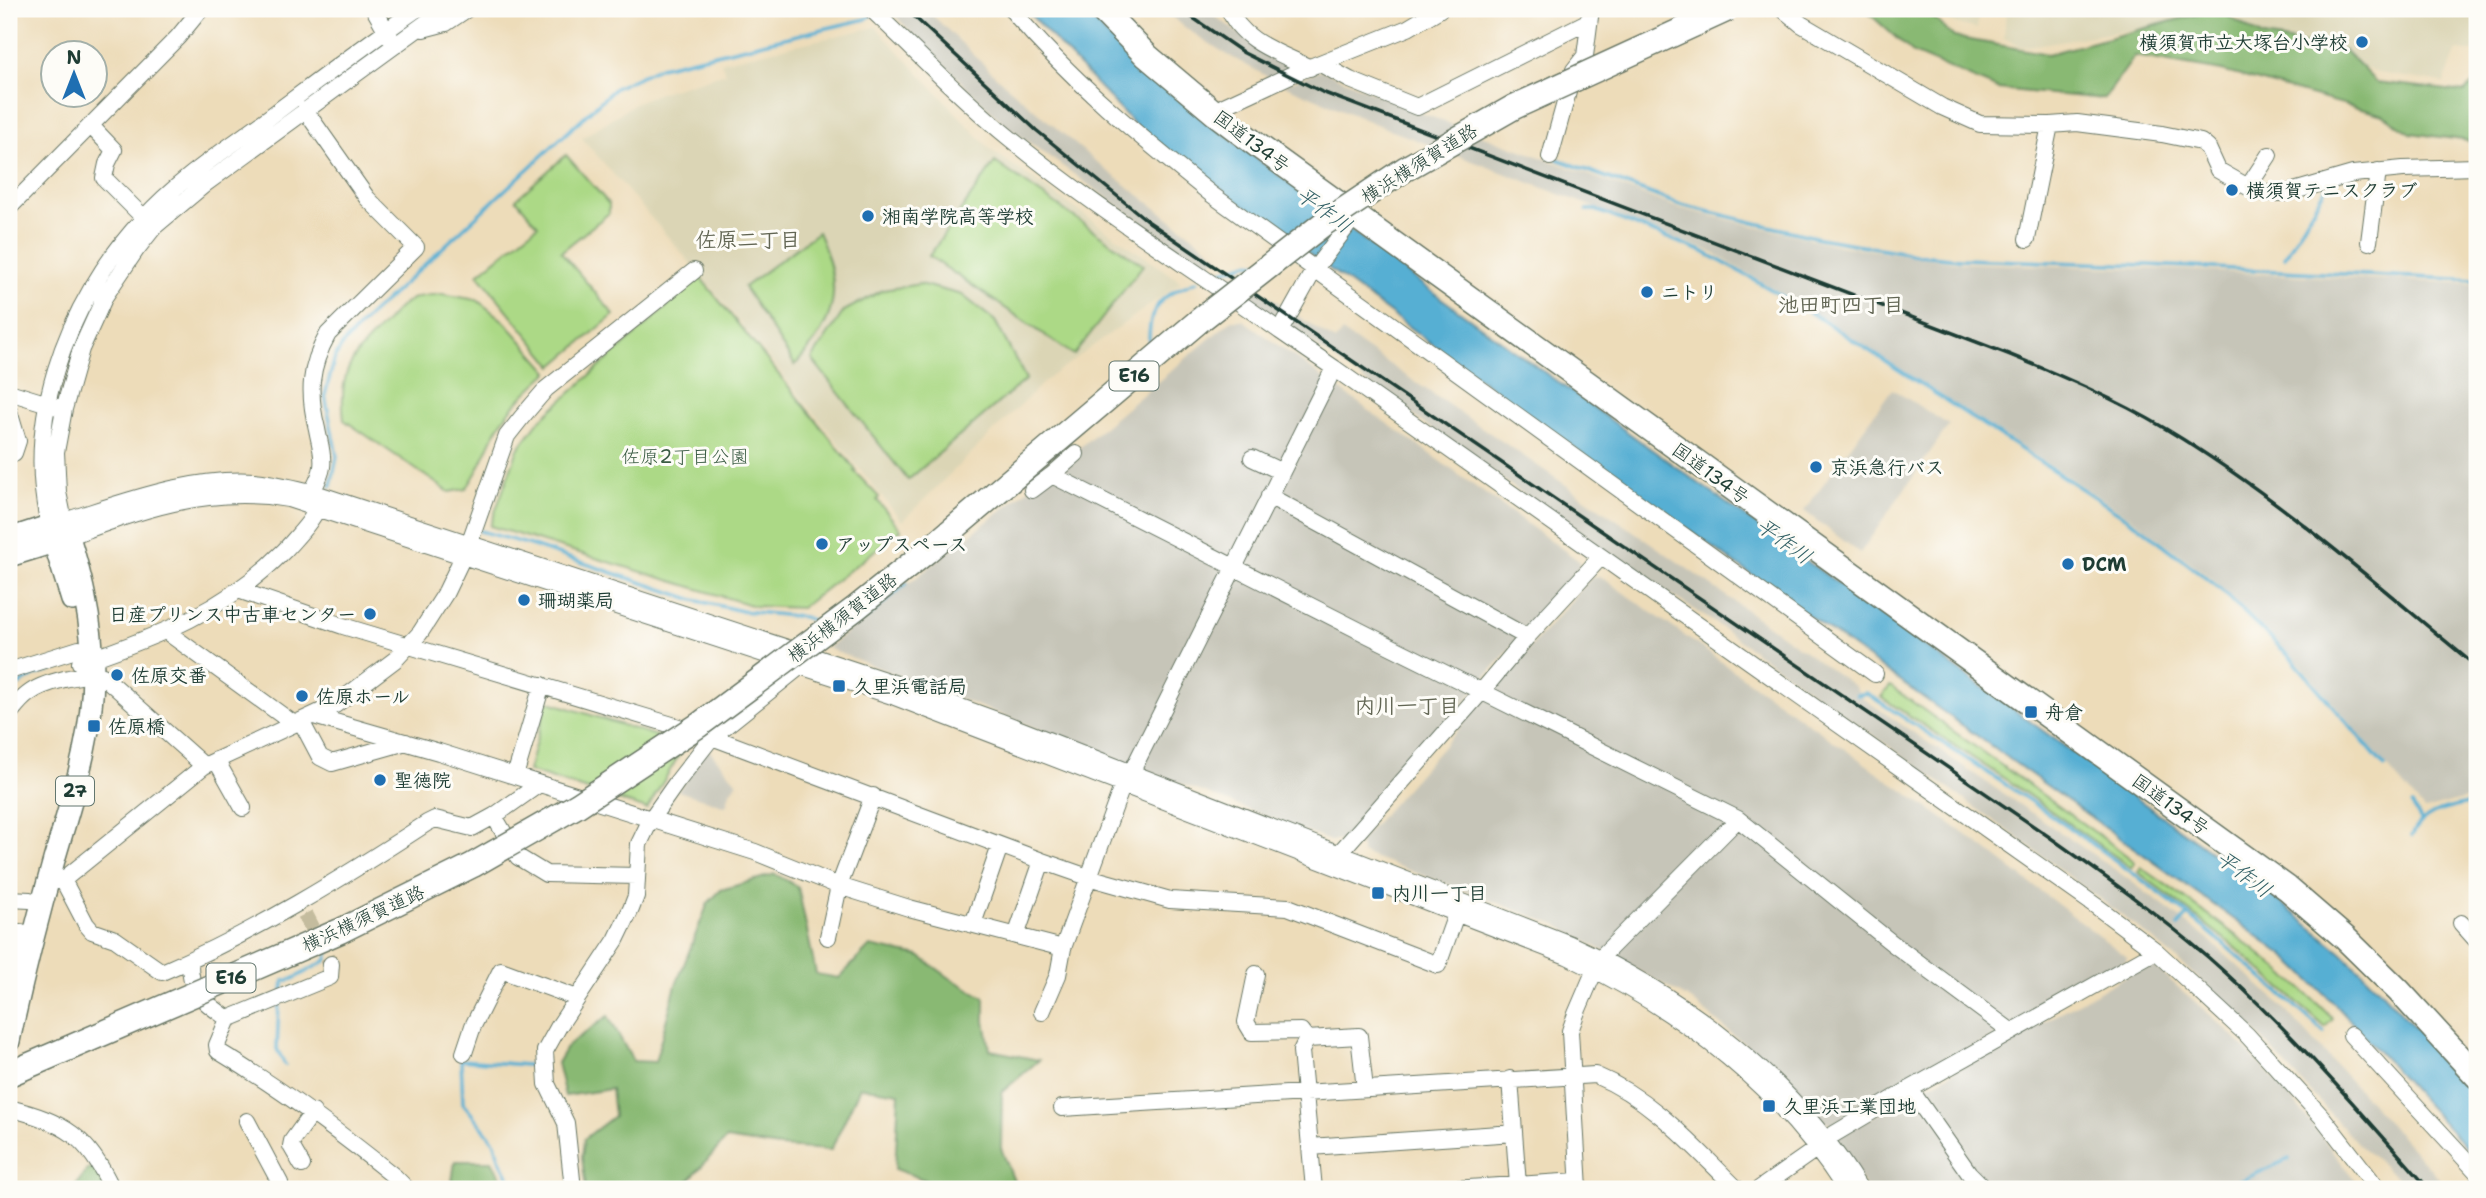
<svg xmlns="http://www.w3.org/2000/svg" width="2486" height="1198" viewBox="0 0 2486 1198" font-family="'Shantell Sans','Klee One',sans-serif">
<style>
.built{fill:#dbd5b5}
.industrial{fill:#c6c5b8}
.green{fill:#acd986;stroke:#668b5d;stroke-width:2}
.forest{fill:#89b973;stroke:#547b54;stroke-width:2}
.water{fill:#56afd3;stroke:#3a7684;stroke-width:2}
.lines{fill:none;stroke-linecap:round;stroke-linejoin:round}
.stream{stroke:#56afd3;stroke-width:3.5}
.minor-tunnel{stroke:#c4bc9e;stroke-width:16;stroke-dasharray:16 8;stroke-linecap:butt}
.minor-casing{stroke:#677563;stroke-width:18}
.major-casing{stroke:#677563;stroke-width:24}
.highway-casing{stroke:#677563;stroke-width:27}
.minor{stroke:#fff;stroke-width:16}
.major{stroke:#fff;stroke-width:21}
.highway{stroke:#fff;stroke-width:24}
.rail{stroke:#1f3d34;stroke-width:3.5}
.highway-bridge-casing{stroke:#677563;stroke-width:27;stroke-linecap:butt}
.highway-bridge{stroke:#fff;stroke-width:24}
.poi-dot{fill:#1f6fb2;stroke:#fdfcf7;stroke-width:2.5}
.labels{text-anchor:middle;stroke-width:6;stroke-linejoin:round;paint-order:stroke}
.shield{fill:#fdfcf7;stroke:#62766e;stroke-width:2}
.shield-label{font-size:18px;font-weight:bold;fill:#1f3d34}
.poi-label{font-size:19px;font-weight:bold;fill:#1f3d34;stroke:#fdfcf7;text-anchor:start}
.street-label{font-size:19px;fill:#1f3d34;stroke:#fdfcf7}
.park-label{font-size:19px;fill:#3b5c44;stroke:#fdfcf7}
.water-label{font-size:21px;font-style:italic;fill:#305f64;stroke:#fdfcf7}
.neighbourhood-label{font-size:21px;font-weight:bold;fill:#626654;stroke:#fdfcf7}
</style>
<rect width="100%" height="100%" fill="#fdfcf7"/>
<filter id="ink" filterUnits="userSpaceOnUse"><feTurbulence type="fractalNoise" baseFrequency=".0143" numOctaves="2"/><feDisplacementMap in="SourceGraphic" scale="14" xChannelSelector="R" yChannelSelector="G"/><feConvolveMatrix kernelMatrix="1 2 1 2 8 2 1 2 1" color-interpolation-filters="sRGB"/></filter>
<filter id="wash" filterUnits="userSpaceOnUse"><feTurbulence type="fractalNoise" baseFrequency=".00686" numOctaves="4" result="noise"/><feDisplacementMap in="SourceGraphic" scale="28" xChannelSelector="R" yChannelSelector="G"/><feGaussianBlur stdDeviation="1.57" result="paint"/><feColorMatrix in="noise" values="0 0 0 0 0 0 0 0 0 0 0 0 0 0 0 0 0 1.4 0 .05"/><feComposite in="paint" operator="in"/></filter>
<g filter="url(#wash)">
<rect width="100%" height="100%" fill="#eddcb9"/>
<path class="built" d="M1937,9H1979L1977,29L1944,20Z
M1992,9H2477V52L2457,50L2444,83L2378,73L2323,53L2249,49L2238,13L2022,47L2004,38L2006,10Z
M876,27L991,150L1181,282L1046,380L902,521L707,282L582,138L637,102L665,91L726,73L721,62Z"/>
<path class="industrial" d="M900,9H926L1001,81L1101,166L1219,256L1206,268L1006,126L893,14Z
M1162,9H1206L1235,31L1299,65L1270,78L1226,54L1187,29Z
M1321,70L1421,113L1678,208L1840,246L1963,263L2179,270L2477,284V796L2424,810L2301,665L2213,579L2138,522L1797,302L1710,251L1390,130L1284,85Z
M1235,273L1335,341L1342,332L1658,548L1854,686L1864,699L2120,873L2210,941L2278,1002L2449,1189H2410L2359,1145L2252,1028L2188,969L2132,923L2007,830L1712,621L1611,557L1222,279Z
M1232,320H1243L1579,561V569L1344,841H1330L827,648L1050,472Z
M1892,389L1949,425L1860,553L1804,511Z
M1600,576L1976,842L2127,957L2126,961L2062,999L1834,1124L1823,1122L1761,1058L1691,1000L1557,925L1362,853L1359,842L1592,577Z
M708,749L737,782L730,792L726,806L678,791Z
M2150,963L2223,1026L2285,1090L2362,1189H1866L1834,1138Z"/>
<path class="green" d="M566,155L609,204V213L561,252L614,315L553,366L478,274L538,225L516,199Z
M995,162L1143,265L1074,355L929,256Z
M818,232C844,290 837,319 795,365L744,287Z
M700,277L856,470L854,471L879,497L877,500L901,530L801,608L754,606L490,526L518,449L539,421Z
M920,284L962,295L995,321L1026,379L908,480L812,359L844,311L883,290Z
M442,294L477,300L505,322L549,372C528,391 507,409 494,435C485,454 479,472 466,489L449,492L344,420C338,369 352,358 385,323C393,314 403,302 415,298C422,295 434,295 442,294Z
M1890,686L2117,848L2135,862L2132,868L2008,781L1881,697Z
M547,701L685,745L647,809L528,771Z
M2141,867C2207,914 2276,961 2333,1019L2325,1027L2235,947L2138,872Z"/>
<path class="forest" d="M1864,9H1924L1954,37L2048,54L2217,9L2263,37L2344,50L2376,82L2465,92L2477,79V142L2411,133L2383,115L2222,71L2135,56L2104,99L1998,89L1913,53Z
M775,874L798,887L816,974L839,978L870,946L919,956L950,978L985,998V1021L990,1050L1039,1060L1002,1092L1001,1148L1017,1189H950L895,1169L899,1093L860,1087L831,1150L779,1147L726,1139L681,1189H586L582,1158L584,1139L614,1116L611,1089L565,1096L557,1063L567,1046L608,1016L633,1061L655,1062L676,985L708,903L721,890Z
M455,1161H492L507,1189H451Z
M106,1163L111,1189H73L88,1169Z"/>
<path class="water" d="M1025,9H1082L1140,70L1427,288L2274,897L2341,952L2379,989L2477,1095V1160L2336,1005L2284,955L1585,456L1139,129Z"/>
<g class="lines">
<path class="stream" d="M1557,159L1681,205L1819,238L1919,255L1960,259L2147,265L2477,280
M1587,210H1596L1704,252L1755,280L1819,318L2142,528L2218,587L2294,661L2385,767
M2285,257L2325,188
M1210,275L1248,263L1257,264
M1149,349C1148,306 1158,297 1197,281
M331,486L337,457L325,395L335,357L343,344L369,316L615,88L660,67L866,19L871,15
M480,531L527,544L694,600L742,611L804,617L821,624
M849,626L866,618L907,583
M9,691L35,675L67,665
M1857,695L1866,693C1975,764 2084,834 2187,914C2234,951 2279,992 2324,1032
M2412,805L2421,820
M2412,836C2423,809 2452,808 2477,802
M2178,926L2188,915
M282,991L284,981L293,979L327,960L329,949
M279,1002L277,1049L285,1065
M515,1189L499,1158L495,1143L463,1103L461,1060L540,1066
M2222,1189L2289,1159"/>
</g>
</g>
<g filter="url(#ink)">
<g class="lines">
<path class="minor-tunnel" d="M305,914L331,964"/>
<defs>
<path id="minor" d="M374,9L391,39
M417,9C365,45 314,84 263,122C222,152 177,181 143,219C65,303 18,430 54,542C132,513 204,484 288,499L895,697L1567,956C1678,1009 1778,1084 1845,1189
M445,9L205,184L155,226L136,250L105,296L81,349L64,409L56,452L58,492L64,521C125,502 190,477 254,481C274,483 293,488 312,492L900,685L999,721L1570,944C1686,997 1793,1079 1860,1189
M871,9C916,51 959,97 1007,136C1093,207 1189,266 1280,331
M1011,9C1071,81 1139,136 1211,194L1875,674
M1229,9C1241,42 1281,53 1310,68
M1783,9L1801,24L1942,107L1980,124L2050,125L2077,123L2162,134L2201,142L2208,148L2218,170L2248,187L2265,193H2287L2353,174L2403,169L2477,167
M423,29L446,23L467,9
M1321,64L1350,80L1417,107L1589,21
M305,110L367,198L416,247L328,334C309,368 308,393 317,429C319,441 324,455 322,467C321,475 316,484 312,492
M1216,114L1224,106L1295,73L1408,28L1440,9
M91,126L114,150L107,164L104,178L144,218
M1550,157L1574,70L1585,56L1591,9
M2248,187L2269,155
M9,208L178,37L201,9
M2027,239L2050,125
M2369,242L2378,171
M1334,368L2096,906L2156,951L2247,1035L2323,1118L2378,1189
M9,392L58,407
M9,411L18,441L14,453L9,455
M1076,454L1052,475L1368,635L1738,819L1892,943L2012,1032
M1252,458L1282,472
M1032,490L1052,475
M1269,496L1527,637
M238,590L343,626L712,737L1042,861L1088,877L1170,900L1288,907L1438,965L1460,903
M167,632L294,724
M80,663C159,636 225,611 285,550C300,533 314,520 322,498
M9,671L79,649
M9,714C15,707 21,699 28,694C43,682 85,672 103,676L204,766
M314,716L439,752L755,852L839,886L909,908L1063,948
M301,721L320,757L332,763L406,742
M216,760L243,808
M515,776L542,685
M494,816L518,857L546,874L637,876
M1334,859L1482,691L1527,637L1600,558
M63,880L86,924L92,931L115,939L162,972C254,933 344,877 427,823L435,819L472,828L494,816L538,785
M48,882L63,880L204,766L335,705L396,659L420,633L445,594L469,544L507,436L522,417L546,389L694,271
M9,899L30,900
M2461,923L2477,941
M973,924L1000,846
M1016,936L1042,861
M828,937L839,886L873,796
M190,960C189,994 203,1000 228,1019
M331,964L330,977L228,1019L217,1045L218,1051C280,1088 338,1131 395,1177L407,1189
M1256,974L1246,1022L1252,1032L1301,1031L1307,1039
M1042,1012L1058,975L1063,948L1123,784L1131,773L1334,368L1280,331L1314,270L1361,208
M2351,1035L2477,1172
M464,1053L473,1026L501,970L577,998
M1510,1079L1518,1185
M1910,1089L1969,1173L1985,1189
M9,1108C64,1122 88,1136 112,1189
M1062,1108L1595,1075C1653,1099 1693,1146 1737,1189
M247,1121L280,1183L277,1189
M1310,1147L1514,1133
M302,1165L291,1146L292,1141L313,1112
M573,1189L566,1123L547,1084L545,1051L559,1026L616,940L631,909L636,896L639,844L651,819L677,782L712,737L802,665L805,659
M1314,1189L1301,1051L1307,1039L1359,1036L1365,1089
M1453,1189L1578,1181
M1579,1189L1570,1031L1576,1014L1600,958L1738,819
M1759,1189L1816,1149L1824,1140L1910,1089L2156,951"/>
<path id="major" d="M9,539L64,521C80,571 93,620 93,673C93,738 72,798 54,860C37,920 22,980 9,1041
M9,556L54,542L72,600
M9,969L20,935"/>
<path id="highway" d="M1101,9L1147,56L1216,114L1257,145L2287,888L2345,938L2399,991L2477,1076"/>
</defs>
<use href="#minor" class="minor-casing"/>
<use href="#major" class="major-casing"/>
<use href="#highway" class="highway-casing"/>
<use href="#minor" class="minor"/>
<use href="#major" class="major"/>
<use href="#highway" class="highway"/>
<path class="rail" d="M906,9L1036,130L1149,222L2048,836C2103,875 2158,914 2209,958C2289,1028 2359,1110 2429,1189
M1180,9L1244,53L1322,92L2008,354C2062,376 2116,399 2166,429C2278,496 2377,585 2477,667"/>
<defs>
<path id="highway-bridge" d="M9,1074L340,931L473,865L578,805L699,725L856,608L926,552L1200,320L1323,224L1405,169L1514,107L1728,9"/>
</defs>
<use href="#highway-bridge" class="highway-bridge-casing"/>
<use href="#highway-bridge" class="highway-bridge"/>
</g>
</g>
<g class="poi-dot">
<circle cx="2362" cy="42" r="7"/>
<circle cx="2232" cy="190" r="7"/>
<circle cx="868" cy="216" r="7"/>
<circle cx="1647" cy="292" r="7"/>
<circle cx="1816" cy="467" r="7"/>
<circle cx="822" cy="544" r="7"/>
<circle cx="2068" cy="564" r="7"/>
<circle cx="524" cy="600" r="7"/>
<circle cx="370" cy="614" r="7"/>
<circle cx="117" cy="675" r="7"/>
<rect x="832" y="679" width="14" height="14" rx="3.5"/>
<circle cx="302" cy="696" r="7"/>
<rect x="2024" y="705" width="14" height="14" rx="3.5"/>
<rect x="87" y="719" width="14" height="14" rx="3.5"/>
<circle cx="380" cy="780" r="7"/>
<rect x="1371" y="886" width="14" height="14" rx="3.5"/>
<rect x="1762" y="1099" width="14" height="14" rx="3.5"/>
</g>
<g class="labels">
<g class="shield">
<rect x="1109.5" y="361.5" width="49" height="29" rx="5"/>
<rect x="56" y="776.5" width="38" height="29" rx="5"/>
<rect x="206.5" y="963.5" width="49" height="29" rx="5"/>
</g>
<g class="shield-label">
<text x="1134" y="382">E16</text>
<text x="75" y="797">27</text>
<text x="231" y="984">E16</text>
</g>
<g class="poi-label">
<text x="2348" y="49" text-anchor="end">横須賀市立大塚台小学校</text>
<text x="2246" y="197">横須賀テニスクラブ</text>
<text x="882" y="223">湘南学院高等学校</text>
<text x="1661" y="299">ニトリ</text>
<text x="1830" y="474">京浜急行バス</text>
<text x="836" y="551">アップスペース</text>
<text x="2082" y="571">DCM</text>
<text x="538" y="607">珊瑚薬局</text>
<text x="356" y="621" text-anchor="end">日産プリンス中古車センター</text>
<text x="131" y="682">佐原交番</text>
<text x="853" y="693">久里浜電話局</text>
<text x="316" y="703">佐原ホール</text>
<text x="2045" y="719">舟倉</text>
<text x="108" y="733">佐原橋</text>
<text x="394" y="787">聖徳院</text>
<text x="1392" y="900">内川一丁目</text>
<text x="1783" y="1113">久里浜工業団地</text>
</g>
<g class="street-label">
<text transform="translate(1252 141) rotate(37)" y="7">国道134号</text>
<text transform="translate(1419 163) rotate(-32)" y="7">横浜横須賀道路</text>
<text transform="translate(1711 473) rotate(36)" y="7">国道134号</text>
<text transform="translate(842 617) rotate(-38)" y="7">横浜横須賀道路</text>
<text transform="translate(2171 804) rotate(36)" y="7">国道134号</text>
<text transform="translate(363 918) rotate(-25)" y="7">横浜横須賀道路</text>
</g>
<g class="park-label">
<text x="685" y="463">佐原2丁目公園</text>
</g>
<g class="water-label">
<text transform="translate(1324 210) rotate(36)" y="7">平作川</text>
<text transform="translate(1784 541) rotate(36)" y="7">平作川</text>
<text transform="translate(2244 874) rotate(37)" y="7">平作川</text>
</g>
<g class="neighbourhood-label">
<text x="748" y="247">佐原二丁目</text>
<text x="1841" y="312">池田町四丁目</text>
<text x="1407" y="713">内川一丁目</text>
</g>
</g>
<rect width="2486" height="1198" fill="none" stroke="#fdfcf7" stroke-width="35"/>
<g transform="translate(74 74)"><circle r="33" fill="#fdfcf7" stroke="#a4b0a9" stroke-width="2"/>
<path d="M0-5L12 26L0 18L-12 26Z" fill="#1f6fb2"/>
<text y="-10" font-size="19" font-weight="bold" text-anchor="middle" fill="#1f3d34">N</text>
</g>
</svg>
